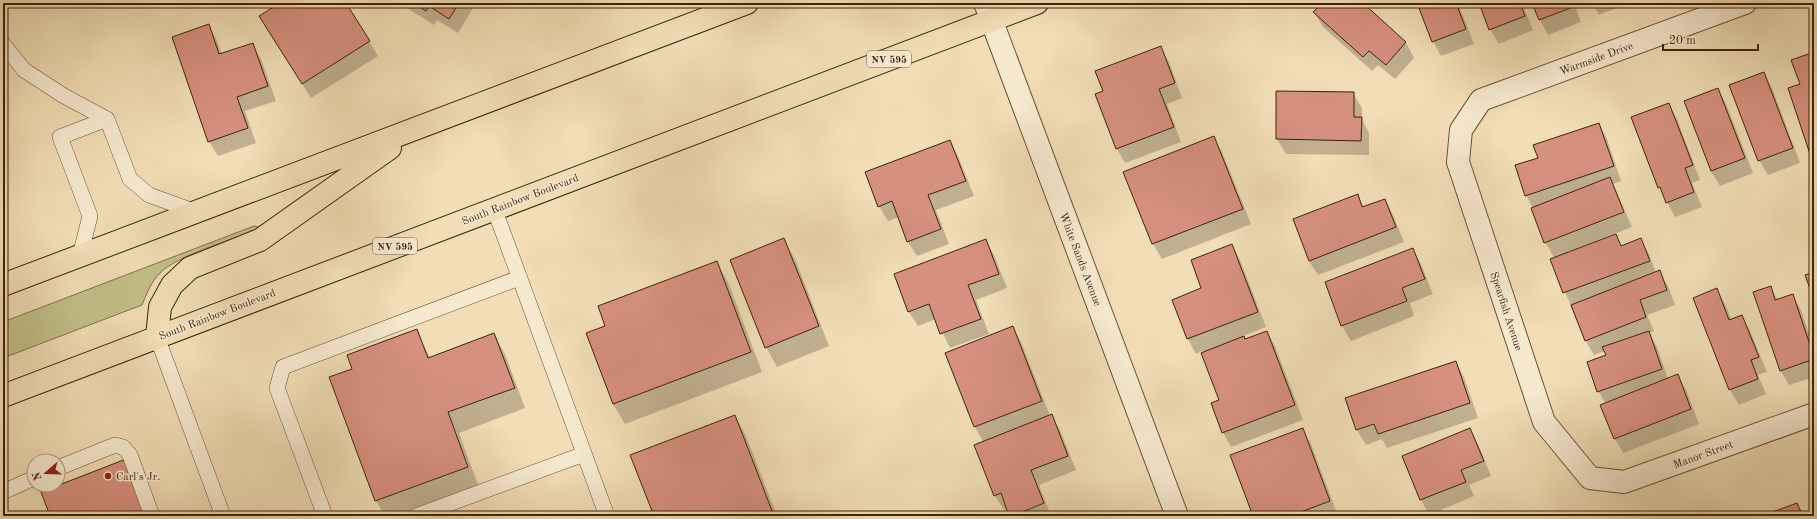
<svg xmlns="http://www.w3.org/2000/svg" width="1817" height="519" viewBox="0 0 1817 519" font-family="'Old Standard TT',serif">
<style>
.green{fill:#c2bf88;stroke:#81704a}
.shadow{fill:#0003}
.building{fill:#d69080;stroke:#40210b}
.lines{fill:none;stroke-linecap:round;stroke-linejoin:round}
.service-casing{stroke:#6c5036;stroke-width:16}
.minor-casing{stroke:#6c5036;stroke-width:24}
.primary-casing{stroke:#40210b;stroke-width:24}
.service{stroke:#f6e9d0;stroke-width:15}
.minor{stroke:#f6e9d0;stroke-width:22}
.primary{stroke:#f1ddb6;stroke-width:22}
.poi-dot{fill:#8f2418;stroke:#f6e9d0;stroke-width:1.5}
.labels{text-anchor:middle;stroke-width:3;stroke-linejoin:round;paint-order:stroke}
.shield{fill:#f6e9d0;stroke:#775d46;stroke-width:1}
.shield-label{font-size:10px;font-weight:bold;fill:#40210b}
.street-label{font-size:11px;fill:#40210b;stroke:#f6e9d0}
.poi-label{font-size:11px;fill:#40210b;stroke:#f6e9d0;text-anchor:start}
</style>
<rect width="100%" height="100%" fill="#f1ddb6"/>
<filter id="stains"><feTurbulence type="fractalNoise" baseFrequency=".005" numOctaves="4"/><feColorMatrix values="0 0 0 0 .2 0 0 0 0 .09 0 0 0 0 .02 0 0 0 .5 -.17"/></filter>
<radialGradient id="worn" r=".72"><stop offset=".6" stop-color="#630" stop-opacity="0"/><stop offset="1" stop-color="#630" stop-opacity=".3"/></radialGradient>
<path class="green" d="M254,226L258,227L256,231C231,240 178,255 160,273C151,282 147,293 142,305L3,358V322Z"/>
<path class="shadow" d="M281,3H345L378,56L311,98L269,31Z
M399,3H476L458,33L437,20L434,25Z
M1323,3H1362L1406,43L1414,58L1395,79L1378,65L1372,71L1323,27L1314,12Z
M1418,3H1458L1474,44L1441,56L1433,41Z
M1480,3H1522L1533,30L1499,44L1490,29Z
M1533,3H1574L1581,22L1548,35L1540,20Z
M1592,3H1629L1599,15Z
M208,25L217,40L222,55L252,44L261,59L276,101L245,111L256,143L218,156L209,141Z
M1161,48L1169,62L1182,98L1167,104L1181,142L1125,163L1117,149L1104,91Z
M1814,53V159L1811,153L1801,85Z
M1763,73L1772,88L1800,163L1768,175L1759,160Z
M1718,89L1726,104L1753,173L1720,186L1711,171L1685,101Z
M1277,92L1353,93L1362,108V119L1369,133V155L1286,154L1277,139Z
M1668,104L1677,119L1700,180L1692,183L1702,207L1675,217L1659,187Z
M1599,124L1607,139L1621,181L1613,184L1632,227L1565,253L1566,254L1616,236L1622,247L1641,240L1649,254L1656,273L1659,272L1668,286L1675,305L1647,315L1654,331L1649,333L1657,347L1668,379L1678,376L1686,390L1699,424L1623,453L1615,439L1602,405L1606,404L1598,391L1607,356L1605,351L1594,355L1585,340L1552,260L1555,259L1545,242L1533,208L1526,195L1539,158Z
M1214,138L1222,152L1251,224L1162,259L1153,244L1125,173Z
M950,141L958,156L974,196L936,210L949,244L917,256L908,242L899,217L888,221L879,206Z
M1357,195L1364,207L1385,200L1393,215L1404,242L1318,275L1309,261Z
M783,239L795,259L829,346L777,367L766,347Z
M986,241L994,255L1007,288L976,300L989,334L950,348L936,319L918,326L909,312L895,275Z
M1232,245L1240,260L1266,327L1243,336L1245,340L1267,332L1275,346L1303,420L1231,447L1223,432L1220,400L1202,351L1196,354L1188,339L1173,300L1203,289Z
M1413,250L1421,264L1433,294L1410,303L1414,316L1351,341L1342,326L1326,283Z
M716,262L728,282L762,372L625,424L613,404L587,334L606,327Z
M1770,287L1778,300L1792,295L1801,310L1814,349V377L1789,385L1781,371Z
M1717,290L1725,304L1732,321L1742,316L1750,331L1767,372L1758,375L1766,394L1739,405L1730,390L1694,298Z
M1013,328L1021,342L1050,416H1051L1060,430L1076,470L1039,485L1051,516H1010L1008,509L1004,510L995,496L975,446L984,443L975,427L946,353Z
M416,330L430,358L494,334L505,354L525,408L459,433L479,487L401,516H385L376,501L330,378L353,370Z
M1456,362L1464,377L1478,418L1387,448L1382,439L1366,445L1357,430L1346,399Z
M735,416L746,436L777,516H655Z
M1302,429L1311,444L1338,516H1254Z
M1470,430L1478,444L1491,476L1469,485L1474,496L1429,515L1421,500L1403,456Z"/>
<path class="building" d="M280,3H346L370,41L302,84L259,16Z
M413,3H459L449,19L429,6L426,11Z
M1322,3H1363L1406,42L1386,65L1369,51L1363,57L1313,12Z
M1417,3H1456L1466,29L1432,42Z
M1479,3H1520L1525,16L1489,30Z
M1532,3H1572L1573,7L1539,20Z
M209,24L219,54L253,43L268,86L237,97L248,128L208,142L172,37Z
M1161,46L1175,83L1159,89L1174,127L1116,149L1095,94L1103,91L1095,71Z
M1814,52V153L1810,154L1788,88L1800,84L1791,60Z
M1764,72L1793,148L1758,161L1729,85Z
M1718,88L1745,158L1711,171L1684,101Z
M1276,91L1354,92V117H1362L1361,141L1276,139Z
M1669,103L1693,165L1685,168L1694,192L1666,203L1660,187L1658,188L1631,117Z
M1599,123L1614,166L1525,196L1515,165L1538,158L1533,145Z
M1214,136L1243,209L1152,244L1123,172Z
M950,140L966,181L928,195L941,229L907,242L892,201L878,207L865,172Z
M1610,177L1624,212L1544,243L1531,208Z
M1358,194L1362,207L1385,199L1396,227L1309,261L1293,219Z
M1616,234L1621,246L1641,238L1650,261L1563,293L1550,259Z
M784,238L819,326L765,348L730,260Z
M986,239L999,274L968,285L981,319L940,334L929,304L908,312L894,274Z
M1232,244L1258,312L1187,339L1172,300L1201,288L1191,260Z
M1413,248L1425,279L1402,288L1407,301L1341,326L1325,282Z
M717,261L751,352L613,404L586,333L605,326L598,306Z
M1660,270L1667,290L1640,300L1646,317L1585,341L1571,305Z
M1814,272V300L1805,275Z
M1771,286L1775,300L1793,294L1814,357V359L1780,371L1753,292Z
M1717,288L1729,320L1742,315L1759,357L1751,360L1758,379L1729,390L1693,298Z
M1013,326L1042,401L974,427L945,353Z
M417,329L428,358L494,333L515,388L448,412L468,467L375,501L329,377L352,369L347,355Z
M1267,331L1295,405L1222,433L1211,403L1219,400L1201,353L1244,336L1245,339Z
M1649,331L1662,369L1597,392L1587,362L1606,355L1602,347Z
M1456,361L1470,403L1378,434L1374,424L1356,430L1345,398Z
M1678,374L1691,409L1614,439L1600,405Z
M1052,414L1068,456L1031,470L1044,503L1013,516H1009L1001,493L994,496L974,445Z
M735,415L774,516H654L630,455Z
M1303,428L1330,501L1290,516H1253L1230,455Z
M1470,428L1484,461L1461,470L1466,482L1420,500L1402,456Z
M126,459L148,516H50L41,492Z
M1797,503L1803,516H1765L1764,515Z"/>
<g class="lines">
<defs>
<path id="service" d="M3,44L24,70L64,96L107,119L130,179L149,195L196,212
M494,208L607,516
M80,256L90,216L60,137L107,119
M157,337L223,516
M58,468L115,445L123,447L130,455L152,516
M3,492L34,478
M325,516L277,388L283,367L519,278
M416,516L584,454"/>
<path id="minor" d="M985,3L1177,516
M1745,3L1481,100L1461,130L1458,162L1544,422L1590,478L1624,482L1814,414"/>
<path id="primary" d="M3,285L747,3
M157,337L160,307L172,285L190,268L260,240L390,148
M3,396L1037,3"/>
</defs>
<use href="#service" class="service-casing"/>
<use href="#minor" class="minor-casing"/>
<use href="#primary" class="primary-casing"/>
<use href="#service" class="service"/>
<use href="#minor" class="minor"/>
<use href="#primary" class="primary"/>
</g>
<circle class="poi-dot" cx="108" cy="476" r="4"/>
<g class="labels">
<g class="shield">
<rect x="867" y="51" width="44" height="16" rx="3"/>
<rect x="373" y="238" width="44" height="16" rx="3"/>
</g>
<g class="shield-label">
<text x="889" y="63">NV 595</text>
<text x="395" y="250">NV 595</text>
</g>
<g class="street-label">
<text transform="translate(1596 58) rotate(-20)" y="4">Warmside Drive</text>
<text transform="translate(520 199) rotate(-21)" y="4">South Rainbow Boulevard</text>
<text transform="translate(1081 259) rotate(69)" y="4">White Sands Avenue</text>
<text transform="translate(1507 311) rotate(72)" y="4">Spearfish Avenue</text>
<text transform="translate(217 314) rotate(-21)" y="4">South Rainbow Boulevard</text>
<text transform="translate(1703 454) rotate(-20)" y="4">Manor Street</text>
</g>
<g class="poi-label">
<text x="116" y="480">Carl's Jr.</text>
</g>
</g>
<rect width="1817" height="519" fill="none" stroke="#f1ddb6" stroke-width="16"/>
<rect x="4" y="4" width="1809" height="511" fill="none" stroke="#40210b" stroke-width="2"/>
<rect x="8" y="8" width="1801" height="503" fill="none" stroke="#40210b"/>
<g transform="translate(46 473) rotate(250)"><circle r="19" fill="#f6e9d0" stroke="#ad9981"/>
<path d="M0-3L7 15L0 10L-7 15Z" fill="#8f2418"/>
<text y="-6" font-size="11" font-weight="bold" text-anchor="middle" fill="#40210b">N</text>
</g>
<path d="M1663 44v6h95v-6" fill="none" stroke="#40210b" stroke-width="2"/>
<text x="1669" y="44" font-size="12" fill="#40210b" stroke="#f6e9d0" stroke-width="3" paint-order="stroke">20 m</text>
<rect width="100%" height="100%" filter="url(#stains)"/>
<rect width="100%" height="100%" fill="url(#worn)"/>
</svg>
